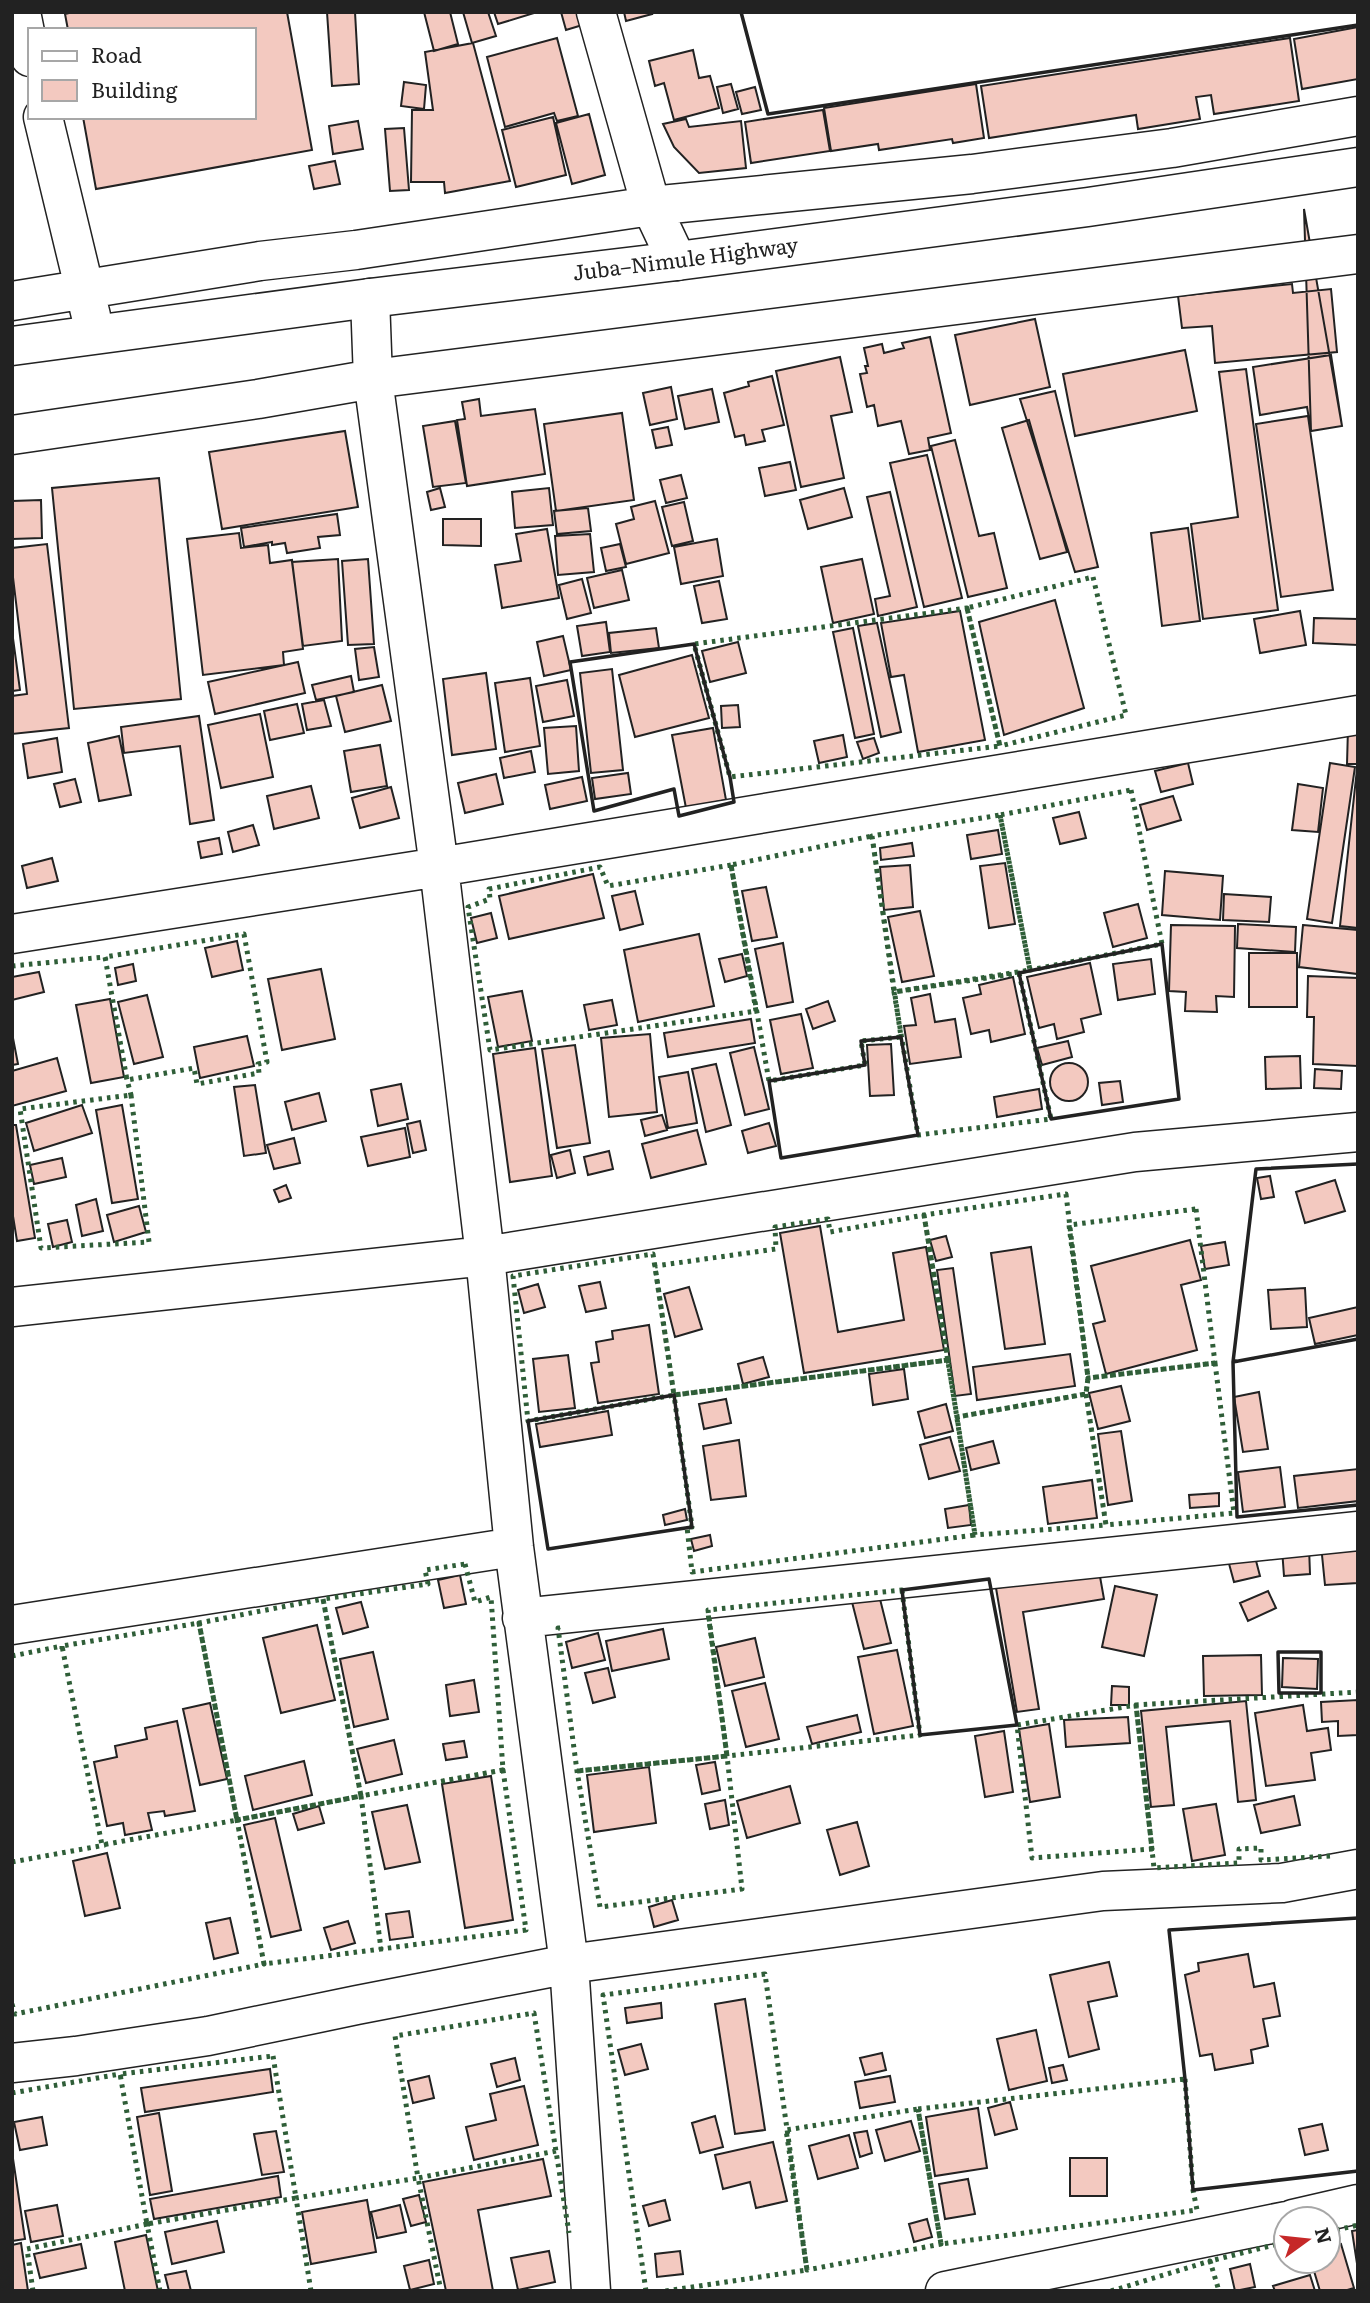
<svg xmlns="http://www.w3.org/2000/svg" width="1370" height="2303" viewBox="0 0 1370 2303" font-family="Literata,serif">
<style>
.building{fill:#f3c9c0;stroke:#222;stroke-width:2}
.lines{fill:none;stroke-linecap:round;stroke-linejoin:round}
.minor-casing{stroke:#222;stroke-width:41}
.major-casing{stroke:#222;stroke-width:41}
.minor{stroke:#fff;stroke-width:38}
.major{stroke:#fff;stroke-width:38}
.hedge{stroke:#2f5e38;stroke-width:5;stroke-dasharray:3.5 5;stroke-linecap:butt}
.wall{stroke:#222;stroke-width:3.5}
.labels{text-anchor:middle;stroke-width:5;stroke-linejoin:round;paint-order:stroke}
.street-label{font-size:21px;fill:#222;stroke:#fff}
</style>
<rect width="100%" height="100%" fill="#fff"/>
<path class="building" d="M73,12H287L312,150L96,189L83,117H254V30H68L65,14Z
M327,12H355L359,84L332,86Z
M424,12H450L458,44L434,51Z
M463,12H488L496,36L472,43Z
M494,12H533L534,13L498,24Z
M561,12H586L589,23L566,30Z
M624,12H651L652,14L626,21Z
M1358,27V79L1302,89L1294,39Z
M557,38L578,116L557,121L554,113L505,127L487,57Z
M1290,38L1299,101L1214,114L1211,95L1196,97L1200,119L1138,129L1136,115L989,138L981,86Z
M473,43L510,181L445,193L444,182H411L412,110H433L425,52Z
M693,50L699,78L710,76L719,108L674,120L664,83L655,86L649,61Z
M404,82L426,85L424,109L401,106Z
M731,84L738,109L723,113L717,87Z
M976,84L984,138L953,143L952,139L879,150L878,144L831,151L824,108Z
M755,87L761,110L742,114L736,92Z
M823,110L830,151L751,163L745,122Z
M589,114L605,175L572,184L556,123Z
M553,117L566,175L516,187L502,130Z
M686,119L689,127L741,121L746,168L699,173L674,147L663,124Z
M358,121L363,149L333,154L329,126Z
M404,128L409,190L390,191L385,129Z
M335,161L340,184L314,189L309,166Z
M1304,209L1342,426L1311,431Z
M1292,284L1293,293L1331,289L1337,352L1215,363L1212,326L1182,328L1178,296Z
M1035,319L1050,387L970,405L955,335Z
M930,337L951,433L928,438L930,450L909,454L901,421L878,426L874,405L867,407L860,374L867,373L865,366H868L864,348L882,344L884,353L904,348L902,343Z
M1185,350L1197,411L1075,436L1063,374Z
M1331,355L1342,426L1311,431L1307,407L1260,415L1253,367Z
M840,357L852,412L831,416L844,478L801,487L776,371Z
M1246,369L1278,610L1203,619L1191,524L1238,517L1219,372Z
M772,376L784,425L762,430L765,441L746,445L744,435L735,437L724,393L749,386L748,382Z
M671,387L677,419L650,425L643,393Z
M712,389L719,422L685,429L678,396Z
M1055,391L1098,567L1075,572L1020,399Z
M479,399L481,416L535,409L545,474L467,486L457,420L465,419L462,402Z
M622,413L634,500L556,511L544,424Z
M1308,416L1333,590L1281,597L1256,424Z
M1029,420L1067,552L1040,559L1002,428Z
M455,421L466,483L433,487L423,426Z
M668,427L672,445L656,448L652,430Z
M345,431L358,507L222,529L209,452Z
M955,440L979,536L994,533L1007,588L968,597L931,446Z
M927,455L962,598L924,607L890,463Z
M790,462L796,490L765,496L759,468Z
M681,475L687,498L666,503L660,480Z
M159,478L181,699L74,709L52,488Z
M440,488L445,507L431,510L427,492Z
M549,488L553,525L515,528L512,492Z
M844,488L852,517L808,529L800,500Z
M890,492L917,607L878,616L875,599L890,596L867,497Z
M41,500L42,538L12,539V501Z
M655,501L669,553L626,564L616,524L634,519L631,507Z
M684,502L693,541L672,546L662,507Z
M588,508L591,531L557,534L554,511Z
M337,514L340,535L318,537L320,548L287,553L285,543L272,545V542L244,547L241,528Z
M443,519H481V546L443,545Z
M1188,528L1200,621L1162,626L1151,533Z
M547,529L559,598L502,608L495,565L521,561L516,534Z
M239,533L241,548L268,545L270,563L292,560L303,649L283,652L284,665L203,675L187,539Z
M590,534L594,572L558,575L555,536Z
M717,539L723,576L681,584L674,547Z
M47,544L69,728L12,734V696L27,694L12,569V548Z
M620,544L626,567L606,571L601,548Z
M338,559L342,641L303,646L292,562Z
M368,559L374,644L348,645L342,561Z
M862,559L874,614L833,623L821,567Z
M622,570L629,600L594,608L587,578Z
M582,579L591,613L567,619L559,585Z
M719,581L727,619L702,623L694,586Z
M1055,600L1084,708L1004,735L979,622Z
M960,611L985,740L918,752L904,675L891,677L881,623Z
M1300,611L1306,645L1260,653L1254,619Z
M1314,618L1358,619V645L1313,643Z
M606,622L610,652L582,656L577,626Z
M877,623L901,732L881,737L858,626Z
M656,628L659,648L611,653L609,633Z
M853,628L874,734L855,738L833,632Z
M12,631L20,690L12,691Z
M563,636L571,670L544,676L537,642Z
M738,642L746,673L710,682L702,651Z
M374,647L379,677L359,680L355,649Z
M692,655L709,718L635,737L619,675Z
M298,662L305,693L215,714L208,682Z
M612,669L623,770L591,773L580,673Z
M486,673L496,749L452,755L443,679Z
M351,676L354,692L316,700L312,685Z
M530,678L540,746L505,752L495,683Z
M567,680L574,716L543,722L536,686Z
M382,685L391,721L345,732L336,696Z
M324,700L331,726L307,730L302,704Z
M297,704L304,733L270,740L264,711Z
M738,705L740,727L722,728L721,706Z
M260,714L273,777L221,788L208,725Z
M199,716L214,820L190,824L180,746L124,753L121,727Z
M576,726L579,771L548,774L544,728Z
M713,728L726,800L686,808L672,735Z
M1348,728L1358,729V764H1347Z
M843,735L847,757L819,763L814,741Z
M119,736L131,795L99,801L88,743Z
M57,738L62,772L28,778L23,744Z
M874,738L879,753L863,759L857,742Z
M380,745L387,786L351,792L344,751Z
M531,751L535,772L504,778L500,758Z
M1188,763L1193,784L1161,792L1155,771Z
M1330,763L1355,767L1332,923L1307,919Z
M1357,769H1358V928L1340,926Z
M628,773L631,794L595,799L592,778Z
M496,774L503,804L465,813L458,783Z
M582,777L587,801L550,809L545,785Z
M75,779L81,802L60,807L54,784Z
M1298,784L1323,788L1318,832L1292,830Z
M311,786L319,818L274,829L267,796Z
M391,787L399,818L360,828L352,798Z
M1173,796L1181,820L1147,830L1140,805Z
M1079,812L1086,838L1060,844L1053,818Z
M253,825L259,845L233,852L228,832Z
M998,830L1002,854L971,859L967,835Z
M219,838L222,854L201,858L198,842Z
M912,843L914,856L881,860L880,848Z
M52,858L58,881L27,888L22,866Z
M1005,863L1015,924L989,928L980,866Z
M910,865L913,907L884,910L880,867Z
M1165,871L1223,876L1220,920L1162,915Z
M593,874L604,918L509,939L499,896Z
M766,887L777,937L752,941L742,891Z
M635,891L643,924L620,930L612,896Z
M1224,894L1271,897L1269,922L1223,920Z
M1138,904L1147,938L1113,947L1104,913Z
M920,911L934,976L902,982L888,917Z
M491,913L497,938L477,943L471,918Z
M1238,924L1296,927L1295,952L1237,948Z
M1171,925L1235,926L1234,997L1216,996L1217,1012L1185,1011L1186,992L1169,991Z
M1303,925L1358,930V974L1299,967Z
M699,934L714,1006L638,1022L624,950Z
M237,941L243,970L212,977L205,948Z
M783,943L793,1002L767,1007L755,949Z
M1249,953H1297V1007H1249Z
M742,954L747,976L725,982L719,959Z
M1151,959L1155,994L1118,1000L1113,964Z
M1090,963L1101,1014L1081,1019L1084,1032L1057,1039L1054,1024L1039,1028L1027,977Z
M133,964L136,981L118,985L115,968Z
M321,969L335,1039L282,1050L268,979Z
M39,972L44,992L12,1000V977Z
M1308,976L1358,978V1066L1313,1064L1314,1017H1307Z
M1013,977L1025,1034L991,1042L989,1030L971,1034L963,998L981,994L979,985Z
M522,991L532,1041L498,1047L488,997Z
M930,994L935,1022L955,1019L961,1057L910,1064L904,1026L916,1025L911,998Z
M147,995L163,1057L134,1064L118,1002Z
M110,999L124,1077L91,1083L76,1005Z
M612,1000L617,1025L589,1030L584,1005Z
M828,1001L835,1021L813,1029L806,1009Z
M801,1014L813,1068L781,1074L770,1020Z
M751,1019L755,1043L668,1057L664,1033Z
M12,1033L18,1064L12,1065Z
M650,1034L657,1112L609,1117L601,1038Z
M247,1036L254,1066L200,1078L194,1047Z
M1068,1041L1072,1057L1042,1065L1037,1048Z
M891,1044L894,1095L870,1096L867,1045Z
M575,1045L590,1143L557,1148L542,1049Z
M754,1047L769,1109L745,1115L730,1053Z
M535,1048L552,1176L510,1182L493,1054Z
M1300,1056L1301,1088L1266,1089L1265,1057Z
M57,1058L66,1091L12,1106V1071Z
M1050 1082a19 19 0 1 1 38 0a19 19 0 1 1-38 0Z
M716,1064L731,1125L706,1132L692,1069Z
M1315,1069L1342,1071L1341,1089L1314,1088Z
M688,1072L697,1123L668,1128L659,1077Z
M1120,1081L1123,1102L1102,1105L1099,1083Z
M401,1084L408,1119L378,1126L371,1090Z
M255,1085L266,1153L244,1156L234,1087Z
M1039,1089L1042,1109L997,1117L994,1097Z
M319,1093L326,1121L292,1130L285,1102Z
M82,1105L92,1133L34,1151L26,1123Z
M122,1105L138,1199L112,1203L96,1110Z
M662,1115L667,1130L645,1136L641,1120Z
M420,1121L426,1150L413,1153L407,1124Z
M769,1123L776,1146L748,1153L742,1131Z
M12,1125H16L35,1238L17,1241L12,1210Z
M405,1128L410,1157L368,1166L361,1137Z
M697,1130L706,1164L651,1178L642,1144Z
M294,1138L300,1163L274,1169L267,1145Z
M570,1150L575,1173L557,1178L551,1155Z
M609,1151L613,1169L588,1175L584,1157Z
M62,1158L66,1177L34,1184L30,1165Z
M1270,1176L1274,1197L1261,1199L1257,1178Z
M1335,1180L1345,1211L1305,1223L1296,1192Z
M286,1185L291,1198L279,1202L274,1190Z
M96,1199L103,1231L82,1236L76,1205Z
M139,1206L146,1232L114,1242L107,1215Z
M67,1220L72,1242L53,1247L48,1224Z
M820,1226L838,1332L904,1320L893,1253L926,1247L944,1350L804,1373L780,1233Z
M946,1236L952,1257L936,1261L930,1240Z
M1190,1240L1201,1280L1181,1285L1197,1350L1106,1374L1093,1324L1105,1321L1091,1266Z
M1225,1242L1229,1265L1205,1269L1201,1246Z
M1031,1247L1045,1344L1005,1349L991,1253Z
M953,1268L971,1394L955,1396L937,1270Z
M600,1282L606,1308L586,1312L579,1286Z
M538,1284L545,1307L524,1313L518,1290Z
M689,1287L702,1329L675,1337L664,1294Z
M1305,1288L1307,1327L1271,1329L1268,1290Z
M1358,1307V1335L1315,1344L1309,1318Z
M649,1325L659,1394L598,1403L591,1363L599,1362L596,1342L613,1339L612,1331Z
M1070,1354L1075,1386L977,1400L973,1367Z
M568,1355L575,1408L539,1412L533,1359Z
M763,1357L769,1377L743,1384L738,1364Z
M904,1369L908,1399L873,1405L869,1374Z
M1121,1386L1130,1421L1098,1429L1089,1393Z
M1259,1392L1268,1449L1243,1452L1234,1397Z
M726,1399L731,1423L704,1429L699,1404Z
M946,1404L953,1431L925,1438L918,1412Z
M608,1411L612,1435L540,1447L536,1424Z
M1121,1431L1132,1501L1108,1505L1098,1434Z
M950,1437L960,1471L929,1479L920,1445Z
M739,1440L746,1496L711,1500L703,1446Z
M993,1441L999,1463L971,1470L966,1448Z
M1280,1467L1285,1507L1243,1512L1238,1472Z
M1358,1469V1501L1298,1508L1294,1476Z
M1092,1480L1097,1518L1048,1524L1043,1487Z
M1219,1493V1506L1190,1508L1189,1495Z
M969,1505L971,1525L948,1528L945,1509Z
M685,1509L687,1520L665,1525L663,1515Z
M710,1535L712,1546L694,1551L691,1539Z
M1358,1542V1583L1325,1585L1321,1545Z
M1309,1547L1310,1574L1284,1576L1282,1549Z
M1254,1553L1260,1576L1234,1582L1228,1560Z
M1099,1571L1104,1599L1023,1612L1039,1709L1017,1712L996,1588Z
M460,1575L466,1604L444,1608L438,1580Z
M1115,1586L1157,1595L1144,1656L1102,1647Z
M1268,1591L1276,1608L1248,1621L1240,1603Z
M879,1595L891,1643L864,1649L852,1602Z
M361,1602L368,1627L343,1634L336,1608Z
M317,1625L335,1700L281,1713L263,1638Z
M663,1629L669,1659L612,1671L606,1641Z
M598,1633L605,1660L572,1668L566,1642Z
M755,1638L764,1677L725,1686L716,1647Z
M897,1650L913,1726L874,1734L858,1657Z
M373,1652L388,1719L354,1727L340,1659Z
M1261,1655L1262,1695L1204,1696L1203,1656Z
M1283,1658L1318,1659L1317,1689L1282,1687Z
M608,1668L615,1697L593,1703L585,1673Z
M474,1680L479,1712L450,1716L446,1685Z
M765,1683L779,1739L746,1747L732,1691Z
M1112,1686L1129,1687V1705H1111Z
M1358,1700V1735L1338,1736V1721L1322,1722L1321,1702Z
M1246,1701L1256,1800L1238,1802L1230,1721L1166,1727L1174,1805L1151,1807L1141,1711Z
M210,1703L227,1779L200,1785L183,1709Z
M1303,1705L1307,1731L1328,1728L1331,1750L1311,1753L1315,1780L1266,1786L1255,1713Z
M857,1715L861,1732L812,1744L807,1727Z
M1128,1717L1130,1743L1066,1747L1064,1720Z
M177,1721L195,1811L165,1816L164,1811L148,1813L152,1830L125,1835L123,1823L107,1826L94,1762L117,1757L115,1746L147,1739L145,1728Z
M1049,1724L1060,1797L1030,1802L1019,1729Z
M1004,1731L1013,1792L985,1797L975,1736Z
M394,1740L402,1774L366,1783L357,1749Z
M464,1741L467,1757L446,1760L443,1744Z
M304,1761L312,1795L253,1810L245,1776Z
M715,1762L720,1790L702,1794L696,1765Z
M649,1767L656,1823L594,1832L587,1775Z
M491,1776L513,1920L465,1928L442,1784Z
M790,1786L800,1823L747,1838L737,1801Z
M1294,1796L1300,1825L1261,1833L1254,1805Z
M725,1800L729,1825L710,1829L705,1804Z
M1216,1804L1225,1855L1192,1861L1183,1809Z
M407,1805L420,1862L385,1869L372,1812Z
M319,1806L324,1823L298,1830L293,1814Z
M275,1818L301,1930L271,1937L244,1825Z
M857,1822L869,1866L840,1875L827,1830Z
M107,1853L120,1908L85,1916L73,1861Z
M672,1900L678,1920L654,1927L649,1907Z
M409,1911L413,1937L390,1940L386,1914Z
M230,1918L238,1953L214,1959L206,1923Z
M348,1921L355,1943L331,1950L324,1928Z
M1248,1954L1254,1987L1274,1983L1280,2016L1263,2019L1268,2046L1251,2050L1253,2063L1215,2070L1212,2054L1200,2056L1185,1975L1199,1971L1198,1963Z
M1109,1962L1117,1996L1088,2002L1099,2049L1069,2057L1050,1975Z
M745,1999L765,2130L735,2134L715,2004Z
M661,2003L662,2018L627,2023L625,2008Z
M1036,2030L1047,2081L1009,2090L997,2039Z
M641,2044L648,2069L625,2075L618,2050Z
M882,2053L886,2070L865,2075L860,2058Z
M515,2058L520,2080L497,2087L491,2064Z
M1063,2065L1067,2080L1052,2083L1049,2068Z
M270,2069L273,2092L145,2112L141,2088Z
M429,2076L434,2098L413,2103L408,2081Z
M890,2076L895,2102L860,2108L855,2082Z
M524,2086L538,2145L474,2160L466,2127L496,2120L490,2094Z
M1010,2102L1017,2129L995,2135L988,2108Z
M978,2108L987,2168L935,2176L926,2117Z
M159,2113L172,2191L150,2195L137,2117Z
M715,2116L723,2147L700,2153L692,2123Z
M42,2117L47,2145L20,2150L14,2122Z
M911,2121L920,2151L885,2161L876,2130Z
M1322,2124L1328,2150L1305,2155L1299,2129Z
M276,2131L284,2172L262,2175L254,2134Z
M867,2131L872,2153L860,2157L854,2133Z
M849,2135L858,2168L818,2179L809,2146Z
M773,2142L787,2201L756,2208L750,2182L723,2189L715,2155Z
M12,2152L25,2239L12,2241Z
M1070,2158H1107V2196H1070Z
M543,2159L551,2196L478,2210L493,2291H446L423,2182Z
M278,2176L281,2197L154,2219L150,2199Z
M968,2179L975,2214L945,2219L939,2184Z
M419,2195L426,2222L411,2226L403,2199Z
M367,2200L376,2252L311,2264L302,2212Z
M665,2200L670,2220L649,2226L643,2206Z
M57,2205L63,2236L31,2242L25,2211Z
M400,2205L406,2232L377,2238L371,2212Z
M927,2219L932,2237L914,2242L909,2224Z
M217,2221L224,2252L172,2264L165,2232Z
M1358,2230V2270L1352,2231Z
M146,2235L158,2291H125L115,2242Z
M21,2243L28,2291H12V2245Z
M81,2244L86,2268L40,2278L34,2254Z
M1341,2244L1354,2288L1344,2291H1320L1311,2261H1328V2248Z
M549,2251L555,2282L518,2290L511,2258Z
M680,2251L683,2274L657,2277L655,2254Z
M429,2260L434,2284L410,2290L404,2266Z
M1250,2264L1255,2287L1235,2291L1230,2269Z
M186,2271L191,2291H169L165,2275Z
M1310,2275L1315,2291H1275L1273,2286Z"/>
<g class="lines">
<defs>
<path id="minor" d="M21,12L30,57
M596,12L651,206L677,261
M43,117L91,316
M370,298L373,379L439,867L485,1256L514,1547L569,1964L591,2291
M12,301L260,261L356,250L651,206L972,174L1172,148L1358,116
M12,435L258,399L373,379L1358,254
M12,934L439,867L1358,715
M12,1307L485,1256L1135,1152L1358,1132
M522,1618L1358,1531
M12,1625L514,1547
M12,2063L76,2056L208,2036L357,2005L569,1964L1103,1891L1282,1883L1358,1869
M1293,2219L1358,2204
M945,2291L1286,2221"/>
<g id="major">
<path id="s1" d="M12,346L370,298L677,261L1088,207L1358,167"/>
</g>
</defs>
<use href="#minor" class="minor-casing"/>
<use href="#major" class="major-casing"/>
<use href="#minor" class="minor"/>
<use href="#major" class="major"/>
<path class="hedge" d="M1093,577L1126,715L1000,746L967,608Z
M967,608L1000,746L730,777L694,644Z
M1131,790L1162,944L1030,970L1000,815Z
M1000,815L1030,970L894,992L872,836Z
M872,836L901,1037L861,1041L865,1065L769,1081L731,865Z
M731,865L756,1011L490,1050L468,907L490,899L489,889L600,867L608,886Z
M244,934L267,1062L258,1064L259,1073L197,1084L194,1068L127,1080L105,957Z
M12,966L105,957L106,960
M1019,973L1051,1119L918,1135L894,992Z
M126,1076L131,1095L129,1096
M131,1095L149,1242L41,1248L20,1109Z
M1066,1194L1088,1378L1086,1394L957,1417L924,1215Z
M1196,1209L1215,1363L1088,1378L1069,1225Z
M924,1215L948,1360L674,1395L655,1266L776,1249L775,1227L828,1219L830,1232Z
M653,1254L674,1395L528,1421L513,1276Z
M948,1360L975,1535L692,1572L687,1527H692L674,1395Z
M1215,1363L1234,1513L1106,1525L1086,1394L1088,1378Z
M1086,1394L1106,1525L975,1535L957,1417Z
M465,1564L475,1602L491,1597L503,1770L361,1796L323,1599L428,1584L425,1570Z
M902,1590L920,1735L727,1756L708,1610Z
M323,1599L361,1796L237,1820L199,1623Z
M199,1623L237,1820L102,1845L62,1646Z
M560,1628H558L577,1771L600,1907L742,1889L727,1756L577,1771
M12,1656L62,1646V1649
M1136,1705L1152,1849L1032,1858L1017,1725Z
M503,1770L526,1930L381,1949L361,1796Z
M577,1771L727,1756L708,1613
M361,1796L381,1949L264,1964L237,1820Z
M1330,1856L1261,1860V1848L1239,1849V1863L1154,1868L1136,1705L1358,1692
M12,1862L105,1845
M12,2004L15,2014L264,1964L237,1820H235
M273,2056L296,2198L147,2224L120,2074Z
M1185,2079L1193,2190L1197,2210L941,2244L918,2109Z
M12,2093L120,2074L121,2077
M918,2109L941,2244L807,2270L786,2130Z
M556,2151L418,2178L395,2036L534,2013L569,2233
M150,2224H147L160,2291
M1328,2232L1358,2225
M1211,2264L1210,2261L1286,2242
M33,2291L27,2249L147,2224V2221
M311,2291L296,2198L418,2178L441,2291
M646,2291L603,1995L765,1974L807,2270L665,2291
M1111,2291L1210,2261L1219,2291"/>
<path class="wall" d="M741,12L768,114L1358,25
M694,644L730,777L734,802L679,816L674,789L594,811L570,662Z
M1162,944L1179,1099L1051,1119L1019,973Z
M901,1037L918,1135L781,1158L769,1081L865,1065L861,1041Z
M1358,1164L1256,1169L1233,1362L1358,1339
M1236,1361L1233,1362L1237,1517L1358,1505
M674,1395L692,1527L548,1549L528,1421Z
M989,1579L1017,1725L920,1735L902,1590Z
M1278,1652H1321V1693H1279Z
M1358,1918L1169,1930L1185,2079L1193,2190L1358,2171"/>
</g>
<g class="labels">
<g class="street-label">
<text dy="7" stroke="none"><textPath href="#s1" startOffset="679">Juba–Nimule Highway</textPath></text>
</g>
</g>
<rect width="1370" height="2303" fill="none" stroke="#222222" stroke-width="28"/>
<rect x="28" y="28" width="228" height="91" fill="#ffffff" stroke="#a7a7a7" stroke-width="2"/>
<rect x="42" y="51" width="35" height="10" fill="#ffffff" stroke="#a7a7a7" stroke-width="2"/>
<text x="91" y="63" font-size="21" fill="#222222">Road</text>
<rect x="42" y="80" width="35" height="21" fill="#f3c9c0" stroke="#a7a7a7" stroke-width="2"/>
<text x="91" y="98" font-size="21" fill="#222222">Building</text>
<g transform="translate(1307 2240) rotate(75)"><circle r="33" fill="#ffffff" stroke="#a7a7a7" stroke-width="2"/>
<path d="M0-5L12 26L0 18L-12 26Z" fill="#c62828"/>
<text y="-10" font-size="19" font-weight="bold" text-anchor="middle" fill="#222222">N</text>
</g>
</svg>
